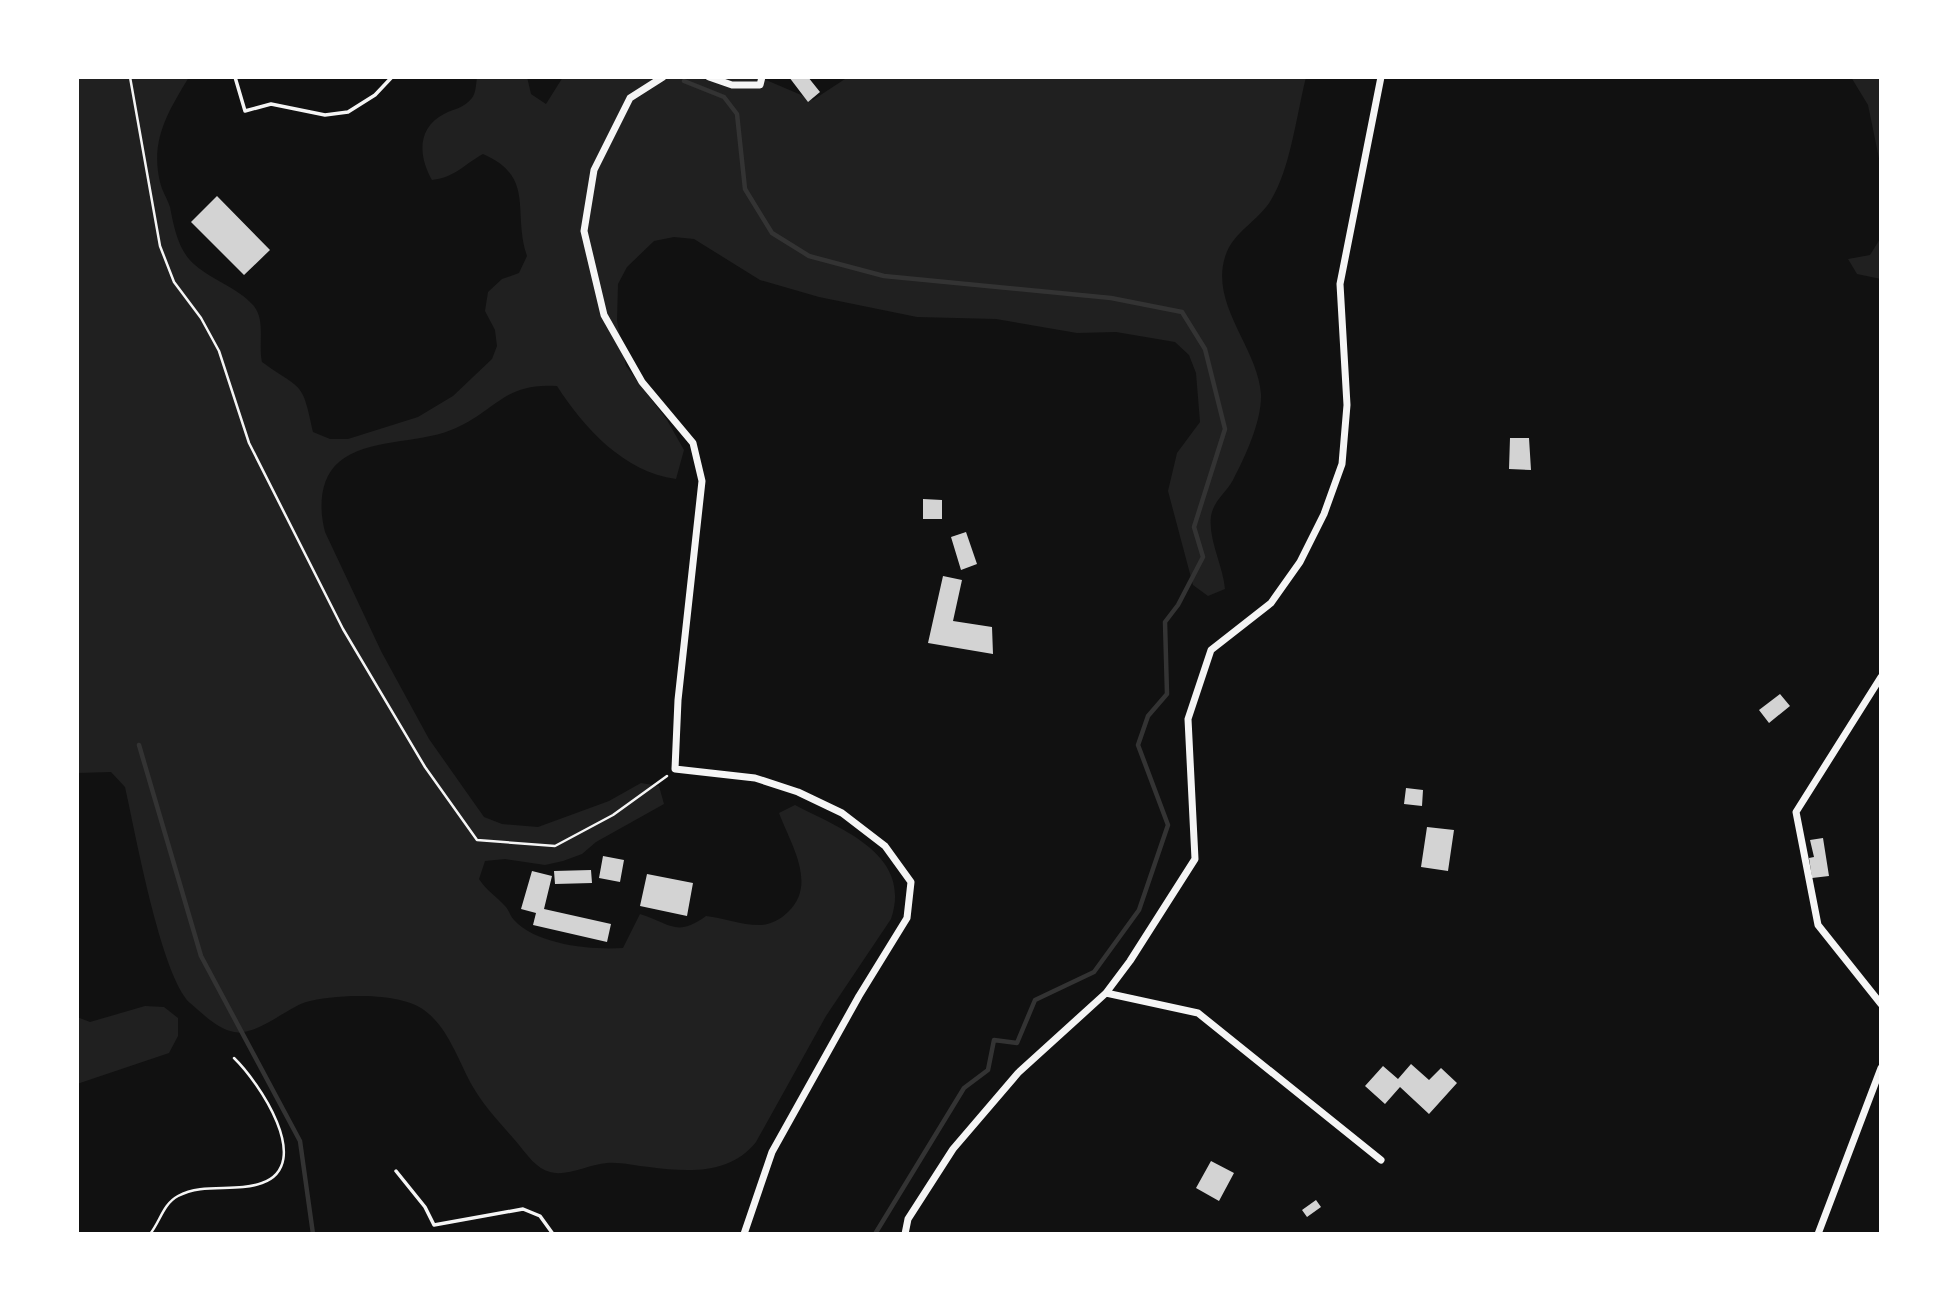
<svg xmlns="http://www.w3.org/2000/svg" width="1958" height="1311" viewBox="0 0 1958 1311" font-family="'Playfair Display',serif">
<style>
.green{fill:#202020}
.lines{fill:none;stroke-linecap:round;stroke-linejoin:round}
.stream{stroke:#333;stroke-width:4.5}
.building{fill:#d3d3d3}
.path{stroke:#f5f5f5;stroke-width:2.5}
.service{stroke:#f5f5f5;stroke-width:3.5}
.minor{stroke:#f5f5f5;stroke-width:7}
</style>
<rect width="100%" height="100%" fill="#111"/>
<path class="green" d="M77,77H189C168,112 150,140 160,182C162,191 167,198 170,207C174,227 178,251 195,265C212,280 238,288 253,305C266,319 258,344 262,362C302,391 302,379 313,432L330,439H348L418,417L453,396L492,359L497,346L495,330L485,311L488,292L502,279L519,273L527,256C512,212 536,177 483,154C463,165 456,177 432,180C419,158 416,128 444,114C455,108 463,109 472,98C476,93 476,84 477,77H527L531,94L546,104L563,77H759L813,100L848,77H1306C1297,113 1290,170 1271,200C1258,222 1233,231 1225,257C1210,305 1258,348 1261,394C1262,421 1245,457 1233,480C1226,493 1214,500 1211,516C1208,540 1223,565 1225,589L1208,596L1193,585L1168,491L1177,453L1200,422L1196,373L1189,355L1175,342L1116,332L1077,333L996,319L917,317L819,297L760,280L694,239L674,237L654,241L627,267L618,284L617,321L626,366L667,420L684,450L676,479C624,472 584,428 557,386C503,382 496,412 451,430C417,444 368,438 339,462C319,479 319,509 325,532L381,651L429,739L484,817L502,824L538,827L609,801L641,783L659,786L664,804L596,842L582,854L563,861L545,865L505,859L485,861L479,879C487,891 496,896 505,906C509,910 510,916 514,920C537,945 591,950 623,948L640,914C670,923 676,938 706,916C724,918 741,925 759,925C770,925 780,920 788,912C818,884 790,843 779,813L795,805C841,829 913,854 891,919L826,1016L756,1142C730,1175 688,1172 649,1167C636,1166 621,1162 607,1163C590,1164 566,1177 550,1172C536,1168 528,1156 519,1145C503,1126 485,1108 473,1087C458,1061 448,1025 421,1008C396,992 334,994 306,1002C285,1009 257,1036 234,1032C217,1029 202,1013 190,1003C161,976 135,831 125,787L111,772L77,773Z
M1851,77H1881V168L1868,105Z
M1881,229V279L1857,274L1848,259L1870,255L1880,239Z
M145,1006L164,1007L178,1018V1036L169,1053L77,1084V1017L90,1022Z"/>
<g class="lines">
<path class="stream" d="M684,81L724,97L737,114L745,189L772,233L809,256L884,276L1111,298L1182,312L1205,349L1225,429L1194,527L1203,557L1178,605L1165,622L1167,694L1148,716L1138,745L1168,825L1139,910L1094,972L1035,1000L1017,1043L994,1040L988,1070L964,1088L875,1234
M139,745L201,956L300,1141L313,1234"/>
</g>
<path class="building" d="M789,77H808L820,92L808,102Z
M217,196L270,250L244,275L191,222Z
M1510,438H1529L1531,470L1509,469Z
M923,499L942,500V519H923Z
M966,532L977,564L961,570L951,537Z
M943,576L962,580L953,621L992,627L993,654L928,643Z
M1780,694L1790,706L1769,723L1759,710Z
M1406,788L1423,790L1422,806L1404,804Z
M1427,827L1454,830L1448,871L1421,867Z
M1823,838L1829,876L1812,878L1809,858L1814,857L1810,840Z
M603,856L624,860L620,882L599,878Z
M591,870L592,883L555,884L554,871Z
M532,871L552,876L544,909L611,924L607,942L533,925L536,913L521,909Z
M647,874L693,883L687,916L640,906Z
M1411,1064L1429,1080L1441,1068L1457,1083L1429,1114L1400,1087L1385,1104L1365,1086L1383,1066L1398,1079Z
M1211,1161L1234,1173L1219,1201L1196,1188Z
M1316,1200L1321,1207L1307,1217L1302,1210Z"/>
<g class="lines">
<path class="path" d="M130,77L160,246L174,282L201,318L219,351L249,443L343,629L425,767L477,840L555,846L613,815L667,776
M150,1234C160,1222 163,1204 178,1196C204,1182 235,1193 262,1183C315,1164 258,1081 234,1058"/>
<path class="service" d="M235,77L245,111L271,104L325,115L348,112L375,95L392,77
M396,1171L425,1207L434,1225L523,1209L540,1216L553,1234"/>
<path class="minor" d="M663,77L630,98L594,170L584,231L604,315L642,382L693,443L702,481L678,700L675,769L755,778L798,792L842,813L885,846L911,882L907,918L859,996L772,1152L744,1234
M709,77L732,85H760L762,77
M1881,677L1796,812L1818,925L1881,1004
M1106,993L1198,1013L1381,1160
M905,1234L908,1219L953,1149L1018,1073L1106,993L1130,961L1195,859L1188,719L1211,650L1271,603L1300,562L1324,514L1342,464L1347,405L1340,284L1381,77
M1818,1234L1881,1068"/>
</g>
<rect width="1958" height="1311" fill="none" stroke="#ffffff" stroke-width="158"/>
</svg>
